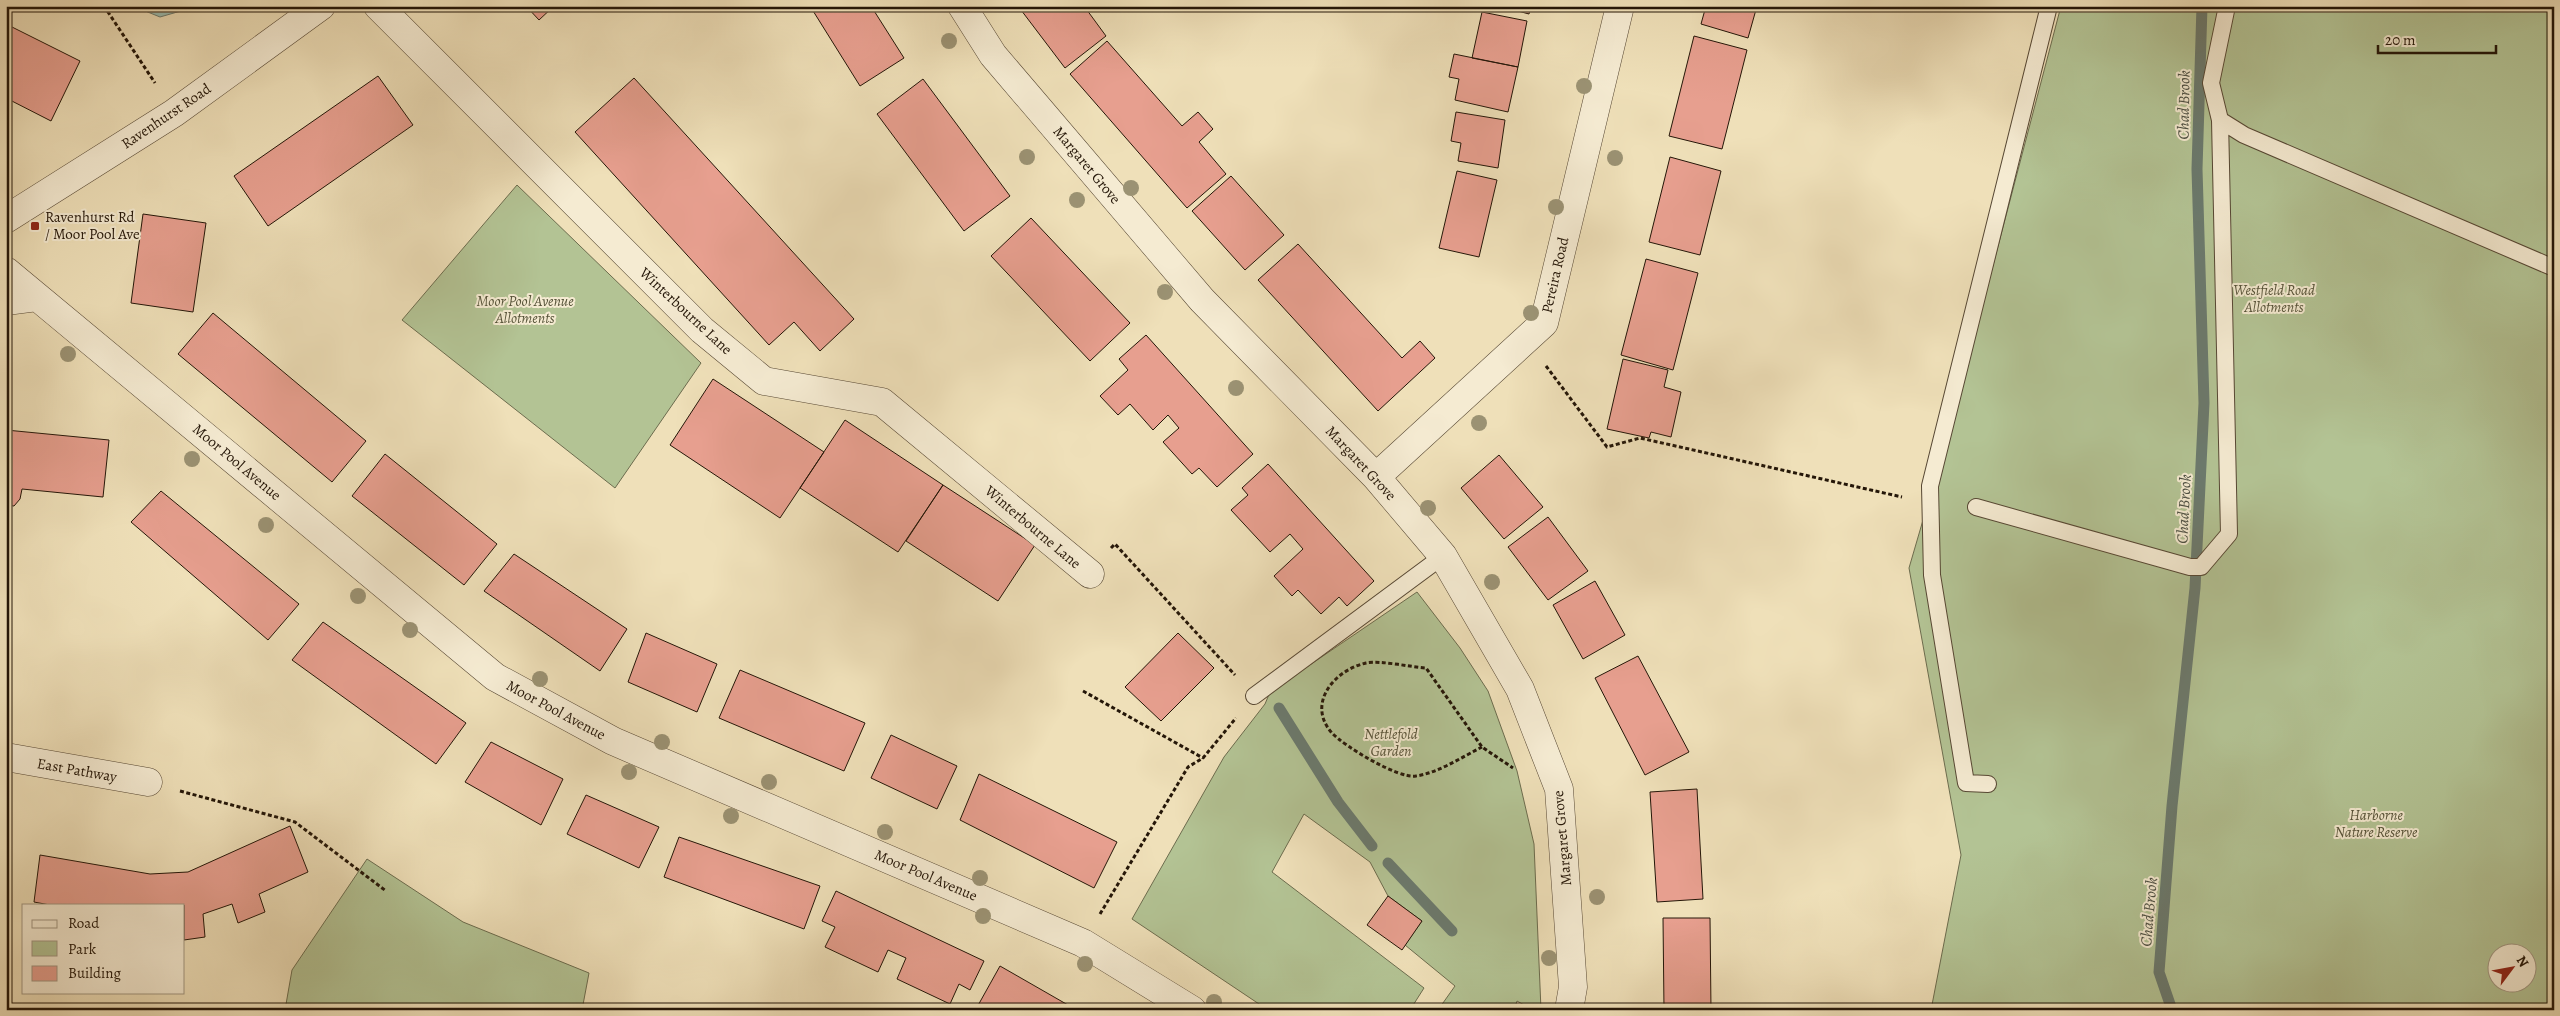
<svg xmlns="http://www.w3.org/2000/svg" width="2560" height="1016" viewBox="0 0 2560 1016" font-family="Alegreya,serif">
<style>
.green{fill:#b3c394;stroke:#6c6c4e;fill-rule:evenodd}
.water{fill:#9abdb2;stroke:#6b7a6e}
.lines{fill:none;stroke-linecap:round;stroke-linejoin:round}
.stream{stroke:#6b7a6e;stroke-width:11}
.building{fill:#e79f8f;stroke:#241608}
.service-casing{stroke:#574834;stroke-width:18}
.minor-casing{stroke:#574834;stroke-width:29}
.path{stroke:#241608;stroke-width:3;stroke-dasharray:4 2.5;stroke-linecap:butt}
.service{stroke:#f5ebd2;stroke-width:16}
.minor{stroke:#f5ebd2;stroke-width:28}
.tree{fill:#9b9273}
.poi-dot{fill:#8f2418;stroke:#f5ebd2;stroke-width:2}
.labels{text-anchor:middle;stroke-width:4;stroke-linejoin:round;paint-order:stroke}
.street-label{font-size:15px;fill:#241608;stroke:#f5ebd2}
.poi-label{font-size:15px;fill:#241608;stroke:#f5ebd2;text-anchor:start}
.park-label{font-size:15px;font-style:italic;fill:#565339;stroke:#f5ebd2}
.water-label{font-size:16px;font-style:italic;fill:#4d5044;stroke:#f5ebd2}
</style>
<rect width="100%" height="100%" fill="#efe0b9"/>
<filter id="stains"><feTurbulence type="fractalNoise" baseFrequency=".004" numOctaves="4"/><feColorMatrix values="0 0 0 0 .2 0 0 0 0 .09 0 0 0 0 .02 0 0 0 .5 -.17"/></filter>
<radialGradient id="worn" r=".72"><stop offset=".6" stop-color="#630" stop-opacity="0"/><stop offset="1" stop-color="#630" stop-opacity=".3"/></radialGradient>
<path class="green" d="M2061,6H2554V1010H1931L1961,855L1909,568L1954,414ZM2498,954H2528V984H2498Z
M517,185L701,363L615,488L402,320Z
M1417,592L1460,648L1488,691L1517,771L1534,844L1541,1010H1533L1517,1001L1514,1010H1438L1455,986L1405,945L1422,921L1388,896L1370,862L1304,814L1272,872L1424,988L1410,1010H1268L1132,919L1224,757L1265,704L1270,692Z
M367,859L463,922L589,973L582,1010H285L292,970Z"/>
<path class="water" d="M133,6H198L160,17Z"/>
<g class="lines">
<path class="stream" d="M1279,708L1338,802L1372,846
M1388,863L1452,931
M2172,1010L2159,972L2172,806L2195,588L2204,403L2197,169L2202,6"/>
</g>
<path class="building" d="M526,6H554L539,20Z
M810,6H871L904,58L860,86Z
M1018,6H1084L1106,36L1065,68Z
M1499,6H1531L1529,14Z
M1706,6H1757L1748,38L1701,24Z
M1482,12L1527,21L1518,67L1472,58Z
M6,24L80,61L51,121L6,98Z
M1694,36L1747,50L1722,149L1669,136Z
M1107,41L1182,126L1198,112L1213,129L1199,142L1226,174L1187,208L1070,74Z
M1454,54L1518,67L1508,112L1455,100L1459,79L1449,77Z
M378,76L413,125L268,226L234,176Z
M634,78L854,319L820,351L794,322L769,345L575,132Z
M923,79L1010,196L964,231L877,114Z
M1456,112L1505,120L1498,168L1458,161L1461,143L1451,141Z
M1670,157L1721,171L1700,255L1649,242Z
M1457,171L1497,180L1479,257L1439,248Z
M1231,176L1284,235L1245,270L1192,211Z
M143,214L206,223L193,312L131,303Z
M1031,218L1130,323L1090,361L991,256Z
M1298,244L1402,358L1420,341L1435,358L1378,411L1258,280Z
M1646,259L1698,273L1673,370L1621,355Z
M213,313L366,441L332,482L178,354Z
M1146,335L1253,454L1217,487L1199,468L1192,474L1163,442L1179,428L1168,415L1153,430L1130,404L1118,415L1100,396L1128,370L1119,359Z
M1623,359L1668,370L1664,387L1681,392L1671,437L1651,432L1649,438L1607,429Z
M713,379L824,452L780,518L670,445Z
M845,420L943,485L898,552L800,488Z
M6,430L109,440L103,497L22,489L20,499L14,506L6,505Z
M385,454L497,544L464,585L352,496Z
M1499,455L1543,507L1504,539L1461,488Z
M1268,464L1374,581L1347,606L1339,597L1321,614L1298,590L1292,596L1274,576L1303,549L1290,534L1270,552L1231,510L1248,495L1242,488Z
M943,485L1035,545L998,601L906,541Z
M161,491L299,604L268,640L131,522Z
M1548,517L1588,571L1548,600L1508,547Z
M514,554L627,629L600,671L484,591Z
M1595,581L1625,635L1583,659L1553,605Z
M323,622L466,723L436,764L292,660Z
M646,633L717,664L697,712L628,682Z
M1178,633L1214,668L1161,721L1125,687Z
M1638,656L1689,752L1645,775L1595,678Z
M740,670L865,723L844,771L719,718Z
M891,735L957,766L937,809L871,778Z
M491,742L563,779L541,825L465,782Z
M979,774L1117,842L1094,888L960,820Z
M1697,789L1703,899L1657,902L1650,792Z
M586,795L659,827L639,868L567,834Z
M290,826L308,872L259,894L265,912L238,923L232,904L203,914L205,937L184,940V905H50L34,902L40,855L150,874L188,872Z
M679,837L820,886L804,929L664,877Z
M836,891L984,961L970,990L959,984L950,1004L897,979L906,958L888,950L878,972L825,947L835,927L822,921Z
M1388,896L1422,921L1402,950L1367,925Z
M1663,918H1710L1711,1010H1664Z
M1000,966L1068,1005L1065,1010L976,1009Z"/>
<g class="lines">
<defs>
<path id="service" d="M2227,6L2211,83L2220,120L2244,135L2554,268
M1976,507L2190,567H2201L2229,534L2220,120
M1254,696L1443,556
M1988,784L1966,783L1932,575L1930,486L2049,6"/>
<path id="minor" d="M378,6L702,330L764,381L882,402L1090,574
M962,6L993,55L1202,300L1376,477L1443,556L1520,689L1559,789L1573,987L1569,1010
M6,219L174,113L321,6
M6,271L495,677L613,741L1083,943L1192,1010
M6,301L37,297
M1376,477L1544,323L1620,6
M6,757L148,782"/>
</defs>
<use href="#service" class="service-casing"/>
<use href="#minor" class="minor-casing"/>
<path class="path" d="M104,6L155,83
M1546,366L1607,447L1640,438L1902,497
M1111,548L1115,544L1235,675
M1083,691L1203,758
M1482,747C1462,757 1438,773 1416,776C1398,779 1344,746 1332,733C1306,704 1334,670 1366,663C1380,660 1410,667 1426,668L1482,747L1513,768
M180,791L295,822L386,891
M1100,914L1188,767L1203,758L1236,718"/>
<use href="#service" class="service"/>
<use href="#minor" class="minor"/>
</g>
<g class="tree">
<circle cx="949" cy="41" r="8"/>
<circle cx="1584" cy="86" r="8"/>
<circle cx="1027" cy="157" r="8"/>
<circle cx="1615" cy="158" r="8"/>
<circle cx="1131" cy="188" r="8"/>
<circle cx="1077" cy="200" r="8"/>
<circle cx="1556" cy="207" r="8"/>
<circle cx="1165" cy="292" r="8"/>
<circle cx="1531" cy="313" r="8"/>
<circle cx="68" cy="354" r="8"/>
<circle cx="1236" cy="388" r="8"/>
<circle cx="1479" cy="423" r="8"/>
<circle cx="192" cy="459" r="8"/>
<circle cx="1428" cy="508" r="8"/>
<circle cx="266" cy="525" r="8"/>
<circle cx="1492" cy="582" r="8"/>
<circle cx="358" cy="596" r="8"/>
<circle cx="410" cy="630" r="8"/>
<circle cx="540" cy="679" r="8"/>
<circle cx="662" cy="742" r="8"/>
<circle cx="629" cy="772" r="8"/>
<circle cx="769" cy="782" r="8"/>
<circle cx="731" cy="816" r="8"/>
<circle cx="885" cy="832" r="8"/>
<circle cx="980" cy="878" r="8"/>
<circle cx="1597" cy="897" r="8"/>
<circle cx="983" cy="916" r="8"/>
<circle cx="1549" cy="958" r="8"/>
<circle cx="1085" cy="964" r="8"/>
<circle cx="1214" cy="1002" r="8"/>
</g>
<rect class="poi-dot" x="30" y="221" width="10" height="10" rx="2.5"/>
<g class="labels">
<g class="street-label">
<text transform="translate(166 116) rotate(-34)" y="5">Ravenhurst Road</text>
<text transform="translate(1087 165) rotate(50)" y="5">Margaret Grove</text>
<text transform="translate(1555 275) rotate(-77)" y="5">Pereira Road</text>
<text transform="translate(686 311) rotate(43)" y="5">Winterbourne Lane</text>
<text transform="translate(237 462) rotate(40)" y="5">Moor Pool Avenue</text>
<text transform="translate(1361 463) rotate(47)" y="5">Margaret Grove</text>
<text transform="translate(1033 527) rotate(40)" y="5">Winterbourne Lane</text>
<text transform="translate(556 710) rotate(28)" y="5">Moor Pool Avenue</text>
<text transform="translate(77 770) rotate(10)" y="5">East Pathway</text>
<text transform="translate(1562 838) rotate(-95)" y="5">Margaret Grove</text>
<text transform="translate(926 875) rotate(23)" y="5">Moor Pool Avenue</text>
</g>
<g class="poi-label">
<text x="45" y="222">Ravenhurst Rd<tspan x="45" dy="17">/ Moor Pool Ave</tspan></text>
</g>
<g class="park-label">
<text x="2274" y="295">Westfield Road<tspan x="2274" dy="17">Allotments</tspan></text>
<text x="525" y="306">Moor Pool Avenue<tspan x="525" dy="17">Allotments</tspan></text>
<text x="1391" y="739">Nettlefold<tspan x="1391" dy="17">Garden</tspan></text>
<text x="2376" y="820">Harborne<tspan x="2376" dy="17">Nature Reserve</tspan></text>
</g>
<g class="water-label">
<text transform="translate(2183 105) rotate(-89)" y="6">Chad Brook</text>
<text transform="translate(2183 509) rotate(-87)" y="6">Chad Brook</text>
<text transform="translate(2148 912) rotate(-85)" y="6">Chad Brook</text>
</g>
</g>
<rect width="2560" height="1016" fill="none" stroke="#efe0b9" stroke-width="25"/>
<rect x="8" y="8" width="2545" height="1001" fill="none" stroke="#241608" stroke-width="2.5"/>
<rect x="12" y="12" width="2535" height="991" fill="none" stroke="#241608"/>
<rect x="22" y="904" width="162" height="90" fill="#f5ebd2" stroke="#a19681"/>
<rect x="32" y="920" width="25" height="8" fill="#f5ebd2" stroke="#a19681"/>
<text x="68" y="928" font-size="15" fill="#241608">Road</text>
<rect x="32" y="941" width="25" height="15" fill="#b3c394" stroke="#a19681"/>
<text x="68" y="954" font-size="15" fill="#241608">Park</text>
<rect x="32" y="966" width="25" height="15" fill="#e79f8f" stroke="#a19681"/>
<text x="68" y="978" font-size="15" fill="#241608">Building</text>
<g transform="translate(2512 968) rotate(58)"><circle r="24" fill="#f5ebd2" stroke="#a19681"/>
<path d="M0-4L9 19L0 12L-9 19Z" fill="#8f2418"/>
<text y="-8" font-size="14" font-weight="bold" text-anchor="middle" fill="#241608">N</text>
</g>
<path d="M2378 45v8h118v-8" fill="none" stroke="#241608" stroke-width="2.5"/>
<text x="2385" y="45" font-size="15" fill="#241608" stroke="#f5ebd2" stroke-width="4" paint-order="stroke">20 m</text>
<rect width="100%" height="100%" filter="url(#stains)"/>
<rect width="100%" height="100%" fill="url(#worn)"/>
</svg>
